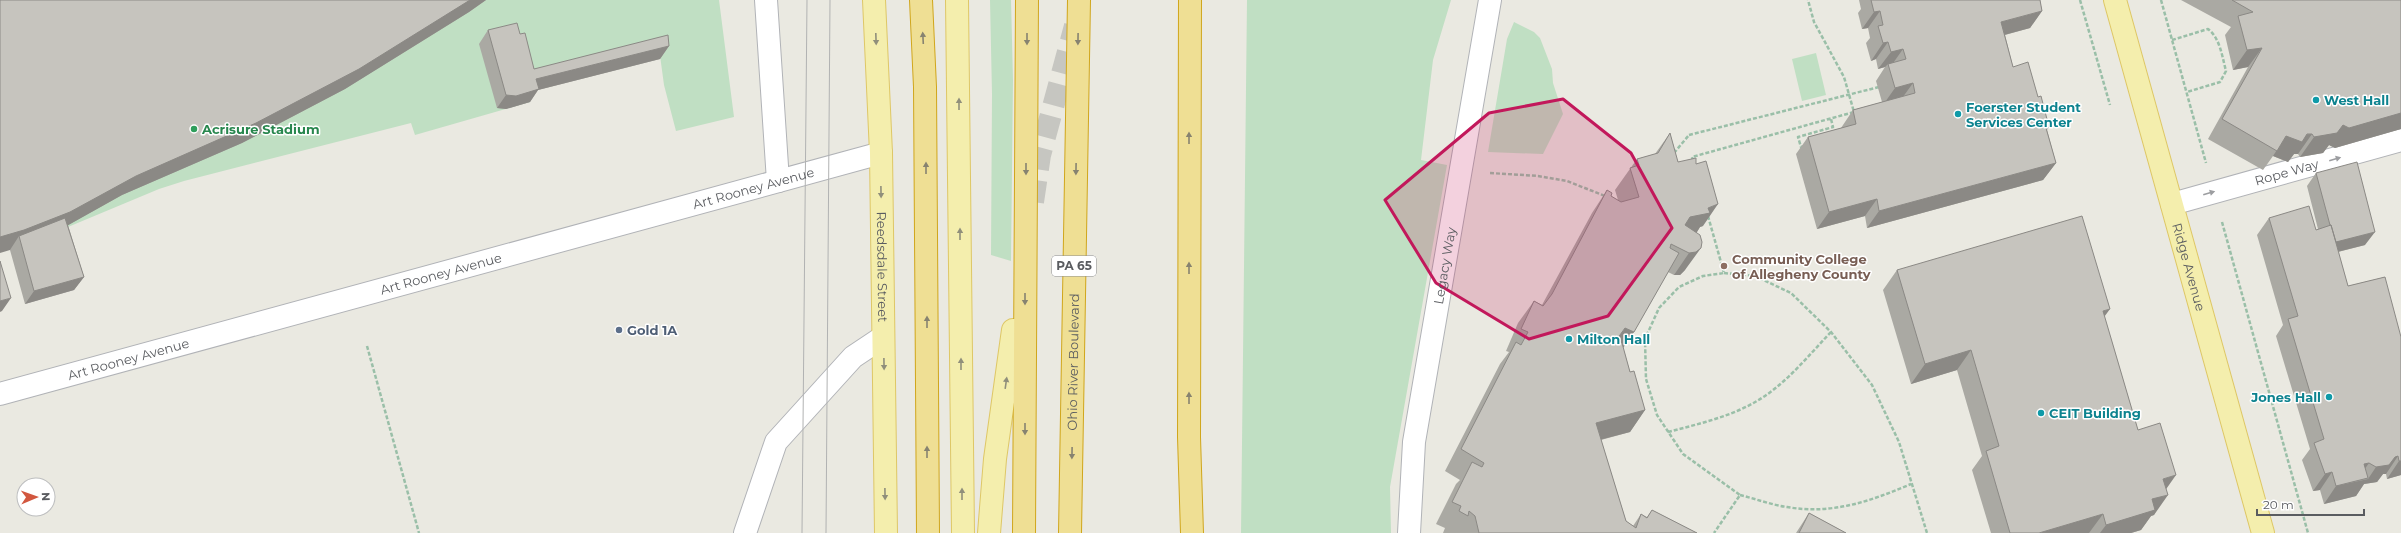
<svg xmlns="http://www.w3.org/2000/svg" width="2401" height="533" viewBox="0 0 2401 533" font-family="Montserrat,sans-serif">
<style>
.green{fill:#c0dfc3}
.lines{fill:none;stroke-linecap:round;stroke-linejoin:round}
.major-tunnel{stroke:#c6c6c1;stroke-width:22;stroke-dasharray:22 11;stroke-linecap:butt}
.minor-casing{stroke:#b1b3b7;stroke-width:24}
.major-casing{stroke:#dec766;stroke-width:24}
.highway-casing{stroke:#d0a61c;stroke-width:24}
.path{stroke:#9abfa8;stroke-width:2.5;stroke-dasharray:4 2;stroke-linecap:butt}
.minor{stroke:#fff;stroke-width:22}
.major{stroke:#f4eead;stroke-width:22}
.highway{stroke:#efdf94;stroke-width:22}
.tram{stroke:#b1b2b2;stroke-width:1}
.path-bridge{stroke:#9abfa8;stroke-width:2.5;stroke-dasharray:4 2;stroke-linecap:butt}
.wall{fill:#aaa9a3}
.shaded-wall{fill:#8b8985}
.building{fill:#c6c4be;stroke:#8b8985}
.oneway{fill:#878370}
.oneway2{fill:#908f7b}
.oneway3{fill:#9c9da0}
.marked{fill:#c2185b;fill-opacity:0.2;stroke:#c2185b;stroke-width:3;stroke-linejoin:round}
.culture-dot{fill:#0f9aa8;stroke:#fff;stroke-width:1.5}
.leisure-dot{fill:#2e9e5b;stroke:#fff;stroke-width:1.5}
.education-dot{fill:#8d6e63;stroke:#fff;stroke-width:1.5}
.service-dot{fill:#5c6f8a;stroke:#fff;stroke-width:1.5}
.labels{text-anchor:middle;stroke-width:3;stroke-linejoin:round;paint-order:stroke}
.shield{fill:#fff;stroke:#8c8d90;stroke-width:1}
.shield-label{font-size:12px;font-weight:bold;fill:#5a5c60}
.culture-label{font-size:13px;font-weight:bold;fill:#0d838f;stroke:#fff;text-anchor:start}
.leisure-label{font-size:13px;font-weight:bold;fill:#27864d;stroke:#fff;text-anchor:start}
.street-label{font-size:13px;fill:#5a5c60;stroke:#fff}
.education-label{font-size:13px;font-weight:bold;fill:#785e54;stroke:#fff;text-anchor:start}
.service-label{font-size:13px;font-weight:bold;fill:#4e5e75;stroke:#fff;text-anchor:start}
</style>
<rect width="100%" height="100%" fill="#eae9e1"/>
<path class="green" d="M0,0H719L734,117L676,131L664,85L659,48L525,82L530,102L415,135L411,123L184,181L159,189L56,232Z
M990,0H1011L1013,80L1011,261L991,255L992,94Z
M1247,0H1451L1433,60L1421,160L1447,165L1390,487L1391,533H1241Z
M1514,22L1534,32L1540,38L1552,69L1553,83L1563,114L1543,154L1488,152L1507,39Z
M1816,53L1826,95L1802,101L1792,59Z"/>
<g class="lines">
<path class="major-tunnel" d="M1033,202L1040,155L1075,26"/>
<defs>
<g id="minor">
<path d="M766,0L778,181"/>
<path id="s1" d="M2172,204L2401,140"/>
<path id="s2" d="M0,394L881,153"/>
<path d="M745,533L776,442L853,357L883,337"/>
<path id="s3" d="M1409,533L1414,442L1490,0"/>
</g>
<g id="major">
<path id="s4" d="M874,0L881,153L886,533"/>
<path d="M957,0L963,533"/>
<path id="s5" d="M2115,0L2263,533"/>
<path d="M989,533L995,459L1013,330"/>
</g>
<g id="highway">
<path d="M921,0L925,87L928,533"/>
<path d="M1190,0L1189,437L1192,533"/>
<path d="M1024,533L1027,0"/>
<path id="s6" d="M1070,533L1079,0"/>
</g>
</defs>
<use href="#minor" class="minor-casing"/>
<use href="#major" class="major-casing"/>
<use href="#highway" class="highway-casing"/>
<path class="path" d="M2080,0L2110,105
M2161,0L2206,163
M2172,40L2208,29C2220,38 2222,56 2226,71L2220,82L2187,92
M1804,146L1801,147L1798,137L1833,127L1831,119
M1674,153L1689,135
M1693,161L1692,157L1854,112L1844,77L1814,22L1808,0
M1490,173L1538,176L1567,181L1605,196
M1708,216L1724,273L1703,276L1679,287L1659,308L1645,339L1646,379L1657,415L1683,454L1740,495L1714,533
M2222,222L2308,533
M1724,273L1755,276L1791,293L1831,332L1872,385L1899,442L1927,533
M367,346L419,533
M1668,432C1698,424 1730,417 1757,401C1786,384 1808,356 1831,332
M1740,495C1756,499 1772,505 1787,507C1832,515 1871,501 1911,484"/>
<use href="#minor" class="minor"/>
<use href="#major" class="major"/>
<use href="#highway" class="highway"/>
<path class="tram" d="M802,533L807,0
M826,533L830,0"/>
<path class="path-bridge" d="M1689,135L1879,87"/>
</g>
<path class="wall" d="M0,0H486L469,12L345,89L242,143L122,195L68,225L84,277L74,290L25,304L10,250Z
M1859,0H2040L2042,11L2030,28L2005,35L2013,67L2038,97L2049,127L2047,130L2056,163L2043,180L1867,228L1865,216L1817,229L1796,154L1808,137L1841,128L1853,110L1882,102L1876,81L1885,67L1878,69L1876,59L1871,61L1866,43L1870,38L1868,28L1862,29L1858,13L1861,9Z
M2181,0H2401V129L2335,148L2329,145L2323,153L2300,157L2298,154H2294L2288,162L2273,156L2263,170L2208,139L2248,67L2233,70L2225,35L2231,27Z
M488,30L520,34L534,69L669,46L660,59L538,90L530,102L506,109L497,108L479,44Z
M1670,133L1678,162L1703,226L1700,227L1697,232L1685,270L1680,275H1674L1668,272L1634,332L1623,347L1630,372L1645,410L1630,432L1601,440L1626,521L1633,526L1641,514L1647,517L1652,510L1697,533H1443L1445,528L1436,524L1456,484L1460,480L1445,471L1500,364L1509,352L1506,351L1518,323L1534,301L1542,305L1592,213L1607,190L1611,196L1618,200L1615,190L1637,159L1655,154Z
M2316,173L2365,245L2338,252L2348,286L2385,277L2401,475L2387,479L2386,474H2383L2377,482L2364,484L2356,496L2324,504L2320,490L2313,491L2302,460L2310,449L2276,336L2283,325L2257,235L2269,218L2316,230L2318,229L2307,186Z
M1897,270L2104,316L2138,430L2166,489L2154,515L2151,516L2141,530L2131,533H1991L1972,470L1982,456L1957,370L1911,384L1883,290Z
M1809,513L1846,533H1796Z"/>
<path class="shaded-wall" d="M470,0H486L469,12L345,89L242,143L122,195L56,232L19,236L10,250L0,253V237L136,176Z
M1880,11L1868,28L1862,29L1874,12Z
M2042,11L2030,28L1989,39L2001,22Z
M1888,42L1876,59L1871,61L1883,43Z
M669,46L660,59L538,90L530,102L506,109L497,108L506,95L536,79Z
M2262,48L2248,67L2233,70L2247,50Z
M1903,49L1891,66L1888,64L1885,67L1878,69L1891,52Z
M1913,83L1900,101L1883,105L1895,88Z
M2401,113V129L2335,148L2329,145L2323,153L2300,157L2314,137L2343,125Z
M2312,134L2298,154H2294L2288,162L2273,156L2286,136Z
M2056,163L2043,180L1867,228L1879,211Z
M1877,199L1865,216L1817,229L1829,212Z
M1718,204L1703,226L1700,227L1695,235L1674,239L1690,217L1708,208Z
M2375,232L2365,245L2325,255L2334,242Z
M1701,248L1685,270L1680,275H1674L1689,253Z
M84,277L74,290L25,304L34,291Z
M11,298L2,311L0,312V301Z
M2110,309L2096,328L2103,311Z
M1625,328L1634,332L1619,354L1602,361Z
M1971,350L1957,370L1911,384L1925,364Z
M1645,410L1630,432L1580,445L1596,423Z
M2398,456L2386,474H2383L2377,482L2364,484L2356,496L2324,504L2336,486L2368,479L2376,467L2395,457Z
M2399,461H2401V475L2387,479Z
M2369,463L2357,480L2364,464Z
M2332,472L2320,490L2313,491L2325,474Z
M2176,475L2162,495L2163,479Z
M2168,495L2154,515L2151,516L2141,530L2131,533H2100L2106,525L2152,499Z
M2103,514L2089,533H2039Z"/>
<path class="building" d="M0,0H470L359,69L256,123L136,176L70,212L24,230L0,237Z
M1871,0H2040L2042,11L2001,22L2013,67L2028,62L2038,97L2041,96L2049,127L2046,128L2056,163L1879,211L1877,199L1829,212L1808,137L1856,124L1853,110L1915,93L1913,83L1895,88L1888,64L1906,59L1903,49L1891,52L1888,42L1883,43L1878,26L1883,25L1880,11L1874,12Z
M2232,0H2401V113L2349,128L2343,125L2337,133L2314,137L2312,134H2307L2302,142L2286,136L2277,151L2222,119L2262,48L2247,50L2238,16L2253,12Z
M517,23L520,34L525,33L534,69L668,35L669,46L536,79L539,89L516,96L506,95L488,30Z
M1670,133L1678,162L1696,158V164L1706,161L1718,204L1708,208L1710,213L1690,217L1685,225L1700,235L1702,242L1701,248L1696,252L1689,253L1671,244L1670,248L1679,253L1634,332L1625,328L1617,339L1622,343L1630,372L1634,371L1645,410L1596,423L1626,521L1636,528L1641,514L1647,518L1652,510L1697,533H1479L1475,516L1469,511L1468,516L1459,511L1461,506L1452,502L1472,462L1482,467L1484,463L1461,449L1516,342L1521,345L1528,332L1521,329L1534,301L1543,306L1552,294L1607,190L1612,193L1611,196L1621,202L1639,197L1630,168L1639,165L1637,159L1658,153Z
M2357,162L2375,232L2336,242L2331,225H2330L2316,173Z
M2309,206L2316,230L2331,225L2348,286L2385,277L2401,337V461H2399L2398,456L2395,457L2389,465L2376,467L2369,463L2364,464L2368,478L2336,486L2332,472L2325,474L2314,443L2324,439L2288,319L2298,316L2269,218Z
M2082,216L2110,309L2103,311L2138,430L2160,423L2176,475L2163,479L2168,495L2152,499L2155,510L2106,525L2103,514L2039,533H2010L1986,451L1999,446L1971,350L1925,364L1897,270Z
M65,218L84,277L34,291L19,236Z
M0,261L11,298L0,301Z
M1809,513L1846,533H1799Z"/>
<defs><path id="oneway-solid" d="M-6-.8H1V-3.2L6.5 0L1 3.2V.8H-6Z"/></defs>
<g class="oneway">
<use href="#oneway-solid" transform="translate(923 38) rotate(-93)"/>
<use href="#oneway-solid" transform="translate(1027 39) rotate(90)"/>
<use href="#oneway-solid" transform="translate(1078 39) rotate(91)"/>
<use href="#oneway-solid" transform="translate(1189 138) rotate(-90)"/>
<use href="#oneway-solid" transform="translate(926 168) rotate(-90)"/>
<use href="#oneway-solid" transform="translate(1026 169) rotate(90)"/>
<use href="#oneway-solid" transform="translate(1076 169) rotate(91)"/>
<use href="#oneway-solid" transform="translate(1189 268) rotate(-90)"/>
<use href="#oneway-solid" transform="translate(1025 299) rotate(90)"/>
<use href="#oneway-solid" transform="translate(927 322) rotate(-90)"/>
<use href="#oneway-solid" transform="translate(1189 398) rotate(-90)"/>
<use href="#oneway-solid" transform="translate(1025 429) rotate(90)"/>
<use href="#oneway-solid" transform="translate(927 452) rotate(-90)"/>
<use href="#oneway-solid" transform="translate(1072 453) rotate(91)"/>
</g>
<g class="oneway2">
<use href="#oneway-solid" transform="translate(876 39) rotate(88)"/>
<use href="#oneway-solid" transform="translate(959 104) rotate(-90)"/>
<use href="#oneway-solid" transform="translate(881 192) rotate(89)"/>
<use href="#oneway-solid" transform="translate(960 234) rotate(-90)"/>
<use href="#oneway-solid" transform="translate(884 364) rotate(89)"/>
<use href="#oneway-solid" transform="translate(961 364) rotate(-90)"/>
<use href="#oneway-solid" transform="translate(1006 383) rotate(-82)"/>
<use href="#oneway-solid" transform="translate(885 494) rotate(89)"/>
<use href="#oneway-solid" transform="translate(962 494) rotate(-90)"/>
</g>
<g class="oneway3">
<use href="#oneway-solid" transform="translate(2335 159) rotate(-16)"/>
<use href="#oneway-solid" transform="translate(2209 193) rotate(-16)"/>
</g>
<path class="marked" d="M1563,99L1631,153L1672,228L1608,316L1529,339L1436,283L1385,200L1489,113Z"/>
<g class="culture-dot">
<circle cx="2316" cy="100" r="4"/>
<circle cx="1958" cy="114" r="4"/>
<circle cx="1569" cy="339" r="4"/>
<circle cx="2329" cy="397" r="4"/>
<circle cx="2041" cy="413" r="4"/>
</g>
<circle class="leisure-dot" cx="194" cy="129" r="4"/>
<circle class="education-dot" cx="1724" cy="266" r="4"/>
<circle class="service-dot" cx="619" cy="330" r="4"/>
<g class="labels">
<rect class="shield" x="1052" y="256" width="44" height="20" rx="3"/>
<g class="shield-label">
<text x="1074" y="270">PA 65</text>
</g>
<g class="culture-label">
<text x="2324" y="105">West Hall</text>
<text x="1966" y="112">Foerster Student<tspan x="1966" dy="15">Services Center</tspan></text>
<text x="1577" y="344">Milton Hall</text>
<text x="2321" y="402" text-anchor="end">Jones Hall</text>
<text x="2049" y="418">CEIT Building</text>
</g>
<g class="leisure-label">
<text x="202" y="134">Acrisure Stadium</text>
</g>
<g class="street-label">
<text dy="5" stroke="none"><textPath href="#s1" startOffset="119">Rope Way</textPath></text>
<text dy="5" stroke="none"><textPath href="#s2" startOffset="781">Art Rooney Avenue</textPath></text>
<text dy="5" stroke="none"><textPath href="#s4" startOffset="267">Reedsdale Street</textPath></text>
<text dy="5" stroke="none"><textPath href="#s3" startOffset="270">Legacy Way</textPath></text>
<text dy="5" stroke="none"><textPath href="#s5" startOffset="277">Ridge Avenue</textPath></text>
<text dy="5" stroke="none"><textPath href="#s2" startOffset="457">Art Rooney Avenue</textPath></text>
<text dy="5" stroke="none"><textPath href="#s2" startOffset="133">Art Rooney Avenue</textPath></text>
<text dy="5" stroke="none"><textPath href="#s6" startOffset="171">Ohio River Boulevard</textPath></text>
</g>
<g class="education-label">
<text x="1732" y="264">Community College<tspan x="1732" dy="15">of Allegheny County</tspan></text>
</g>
<g class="service-label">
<text x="627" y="335">Gold 1A</text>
</g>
</g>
<g transform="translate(36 497) rotate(88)"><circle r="19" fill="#ffffff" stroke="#bdbebf"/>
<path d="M0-3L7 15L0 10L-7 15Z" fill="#d2573f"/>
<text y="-6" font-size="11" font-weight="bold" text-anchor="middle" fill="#5a5c60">N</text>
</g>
<path d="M2257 509v6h107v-6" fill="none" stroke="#5a5c60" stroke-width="2"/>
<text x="2263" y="509" font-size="12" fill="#5a5c60" stroke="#ffffff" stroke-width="3" paint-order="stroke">20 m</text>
</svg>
